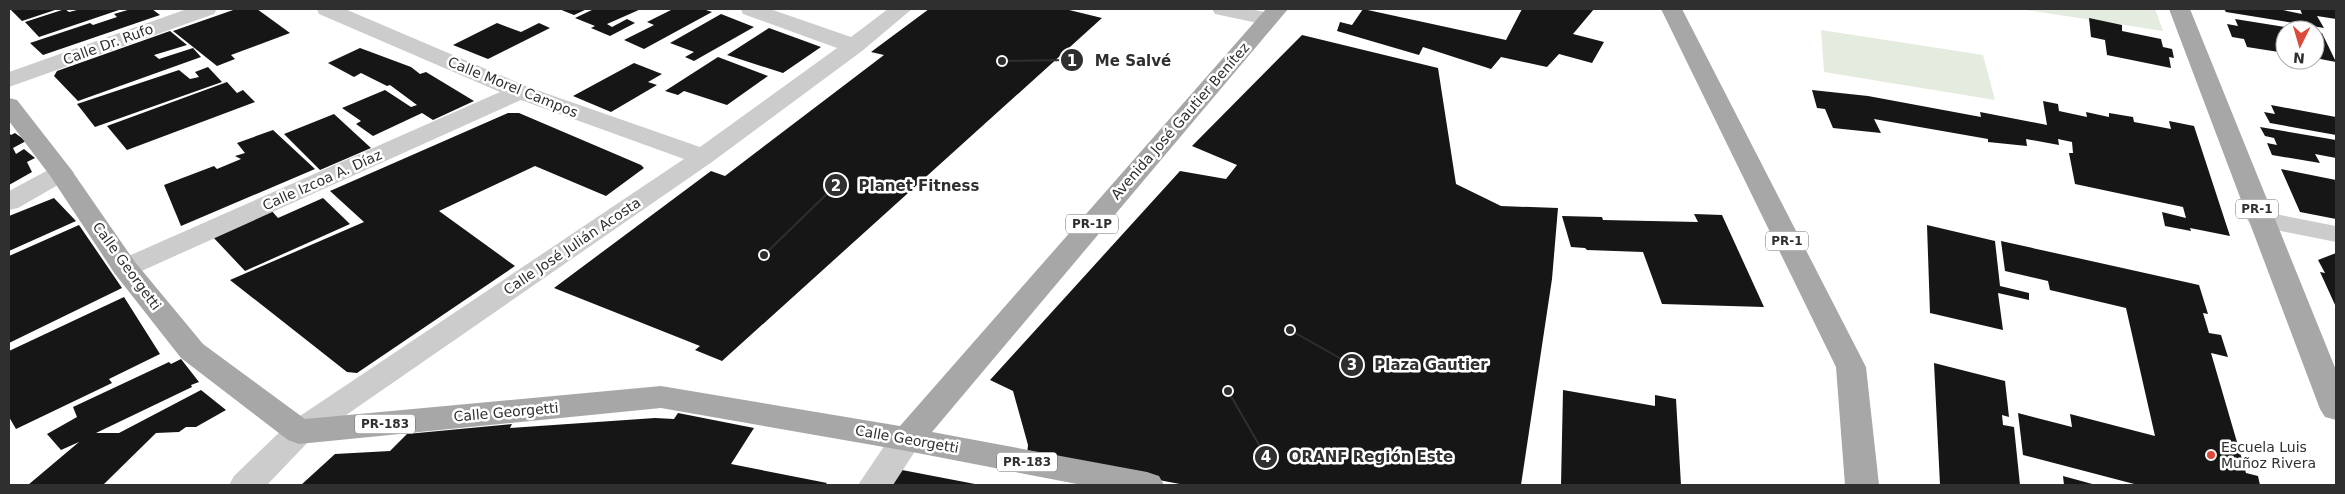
<svg xmlns="http://www.w3.org/2000/svg" width="2345" height="494" viewBox="0 0 2345 494" font-family="'DejaVu Sans',sans-serif">
<style>
.green{fill:#e3ecde}
.building{fill:#161616}
.lines{fill:none;stroke-linecap:round;stroke-linejoin:round}
.minor{fill:#ccc;fill-rule:evenodd}
.major{fill:#a7a7a7;fill-rule:evenodd}
.poi-dot{fill:#dc4a3c;stroke:#fff;stroke-width:2}
.labels{text-anchor:middle;stroke-width:5;stroke-linejoin:round;paint-order:stroke}
.shield{fill:#fff;stroke:#6d6d6d;stroke-width:1}
.shield-label{font-size:12px;font-weight:bold;fill:#2f2f2f}
.street-label{font-size:14px;fill:#2f2f2f;stroke:#fff}
.poi-label{font-size:14px;fill:#2f2f2f;stroke:#fff;text-anchor:start}
.leader{fill:none;stroke:#2f2f2f;stroke-width:2}
.callout-dot{fill:#2f2f2f;stroke:#fff;stroke-width:2}
.mark-label{font-size:15px;text-anchor:middle;font-weight:bold;fill:#fff}
.callout-label{font-size:15px;text-anchor:middle;font-weight:bold;fill:#2f2f2f;stroke:#fff;stroke-width:5;stroke-linejoin:round;paint-order:stroke}
</style>
<rect width="100%" height="100%" fill="#fff"/>
<path class="green" d="M2020,9H2155L2163,31Z
M1821,30L1983,55L1995,100L1824,72Z"/>
<path class="building" d="M10,9H58L22,21Z
M65,9L69,12L81,9H122L39,37L25,22Z
M131,9H152L160,15L43,55L30,43L90,23L93,25L117,17L114,14Z
M236,9H257L290,33L231,55L235,59L217,66L173,31Z
M559,9H587L574,15Z
M594,9H641L607,24L612,27L627,19L635,23L610,36L591,28L595,26L575,18Z
M673,9H703L712,12L644,49L624,40L654,25L647,22Z
M929,9H1065L1102,18L722,361L695,350L700,346L554,288L711,171L725,176L884,55L871,52Z
M1363,9L1506,40L1522,9H1594L1573,34L1604,42L1592,63L1559,54L1547,67L1501,57L1491,69L1423,47L1419,55L1337,31L1340,22L1352,25Z
M2224,9H2278L2302,14L2300,9H2336V19L2317,16L2324,28L2226,12Z
M721,14L754,27L694,61L685,57L694,52L670,43Z
M2089,18L2122,25V31L2161,39L2163,47L2172,49L2174,58L2169,57L2171,68L2107,55L2105,40L2091,37Z
M2235,19L2297,29V30H2285V53L2247,47L2244,39L2232,37L2227,24L2238,26Z
M497,23L521,32L539,23L550,28L488,59L453,45Z
M769,28L821,47L783,73L727,55Z
M170,31L187,45L154,55L159,59L193,48L201,57L78,101L54,76L57,71Z
M2315,32L2322,33L2336,62L2315,58Z
M1302,35L1438,68L1456,184L1501,206L1558,208L1552,279L1521,485H1185L1027,455L1028,445L1013,391L990,380L1180,171L1226,179L1237,165L1192,146Z
M360,48L411,67L420,74L426,72L474,101L433,120L422,113L373,136L356,124L361,121L342,108L385,90L411,107L417,105L390,85L387,86L361,73L354,77L328,63Z
M718,57L768,76L727,105L684,91L678,95L665,91Z
M634,63L662,74L648,82L657,85L611,112L573,96Z
M208,67L222,82L95,127L77,104L179,70L190,79L199,77L195,72Z
M227,82L237,93L243,90L255,102L127,150L107,126Z
M1812,90L1868,96L1981,117L1980,112L2047,125L2043,101L2058,104L2059,111L2087,117L2086,112L2109,117V113L2133,117L2134,122L2171,129L2169,121L2194,126L2230,236L2190,228L2191,231L2165,226L2162,212L2186,218L2183,207L2075,184L2069,153H2073L2072,142L2058,139L2059,145L2026,139L2027,146L1988,142V139L1874,119L1881,133L1833,128L1825,109L1817,108Z
M2271,105L2336,117V135L2270,123L2264,112L2275,114Z
M508,113H519L641,165L644,168L606,196L535,166L439,211L515,266L357,373L347,372L230,280L364,222L330,191Z
M334,114L371,148L320,170L284,134Z
M2260,127L2336,140V158L2315,154L2320,163L2272,155L2267,143L2277,145L2274,138L2265,136Z
M273,130L315,169L181,226L164,185L214,166L217,169L241,159L235,156L245,153L237,143Z
M9,133L11,135L15,133L26,141L13,148L16,154L24,149L35,158L27,162L32,172L9,185Z
M2281,169L2336,180V219L2300,212Z
M54,198L76,221L9,251V216Z
M323,198L350,224L245,271L212,236L271,210L278,218Z
M1694,214L1722,215L1764,307L1662,304L1643,252L1587,250L1585,248L1571,247L1562,216L1602,217L1603,220L1698,222Z
M79,225L122,288L9,343V256Z
M1927,225L1995,241L2000,286L2029,293V300L1998,293L2003,330L1930,313Z
M2001,241L2199,285L2208,314L2203,313L2209,333L2221,335L2228,357L2211,353L2246,473L2258,476L2260,485H2138L2023,455L2018,413L2072,427L2070,414L2155,436L2126,308L2050,290L2048,281L2005,271Z
M2336,253V307L2320,272L2325,273L2318,260Z
M124,297L160,354L109,379L112,383L16,429L9,417V351Z
M181,359L199,382L191,385L192,387L96,433H119L201,390L226,410L196,427H186L179,432L156,433L103,485H28L79,442L61,450L47,434L77,417L73,407L169,362L171,364Z
M1934,363L2005,381L2009,417L2002,415L2003,425L2014,427L2020,485H1940Z
M1563,390L1655,406V395L1676,399L1681,485H1561Z
M678,413L754,428L731,464L827,483L825,485H301L335,454L390,451L407,434L512,424L510,428L655,418L674,419Z
M902,470L975,484L974,485H891Z
M2063,476L2096,485H2064Z"/>
<g class="lines">
<path class="minor" d="M187,9H217L214,14L9,87V72Z
M317,9H345L528,87L700,147L837,48L743,14L741,9H770L851,37L888,9H912L862,51L712,162L310,440L267,485H229L234,476L288,424L684,159L521,100L135,274L125,277L115,274L111,268L115,262L500,92L319,14Z
M1212,9H1250L1275,14L1278,19L1275,24L1267,25L1215,14Z
M61,165L70,168L74,173L70,178L18,208L9,210V191L52,168Z
M2260,211L2336,226V242L2251,225L2247,219L2251,213Z
M907,427L919,430L923,439L893,485H858L895,430Z"/>
<path class="major" d="M1266,9H1288L932,432L1147,472L1159,476L1164,485H1082L907,451L661,408L299,444L288,440L181,358L115,274L51,177L9,121V98L17,100L70,168L135,262L203,344L305,419L661,386L900,426Z
M1661,9H1682L1866,367L1879,485H1845L1836,367Z
M2169,9H2190L2336,370V420L2325,417L2320,409Z"/>
</g>
<circle class="poi-dot" cx="2211" cy="455" r="5"/>
<g class="labels">
<g class="shield">
<rect x="2236" y="199.5" width="42" height="19" rx="4"/>
<rect x="1066" y="214.5" width="52" height="19" rx="4"/>
<rect x="1766" y="231.5" width="42" height="19" rx="4"/>
<rect x="355" y="414.5" width="60" height="19" rx="4"/>
<rect x="997" y="452.5" width="60" height="19" rx="4"/>
</g>
<g class="shield-label">
<text x="2257" y="213">PR-1</text>
<text x="1092" y="228">PR-1P</text>
<text x="1787" y="245">PR-1</text>
<text x="385" y="428">PR-183</text>
<text x="1027" y="466">PR-183</text>
</g>
<g class="street-label">
<text transform="translate(108 44) rotate(-20)" y="5">Calle Dr. Rufo</text>
<text transform="translate(513 87) rotate(22)" y="5">Calle Morel Campos</text>
<text transform="translate(1180 121) rotate(-49)" y="5">Avenida José Gautier Benítez</text>
<text transform="translate(322 180) rotate(-24)" y="5">Calle Izcoa A. Díaz</text>
<text transform="translate(572 246) rotate(-34)" y="5">Calle José Julián Acosta</text>
<text transform="translate(127 266) rotate(54)" y="5">Calle Georgetti</text>
<text transform="translate(506 412) rotate(-5)" y="5">Calle Georgetti</text>
<text transform="translate(907 439) rotate(10)" y="5">Calle Georgetti</text>
</g>
<g class="poi-label">
<text x="2221" y="452">Escuela Luis<tspan x="2221" dy="16">Muñoz Rivera</tspan></text>
</g>
</g>
<path class="leader" d="M1002 61L1072 60M764 255L836 185M1290 330L1352 365M1228 391L1266 457"/>
<g class="callout-dot">
<circle cx="1002" cy="61" r="5"/>
<circle cx="764" cy="255" r="5"/>
<circle cx="1290" cy="330" r="5"/>
<circle cx="1228" cy="391" r="5"/>
<circle cx="1072" cy="60" r="12"/>
<circle cx="836" cy="185" r="12"/>
<circle cx="1352" cy="365" r="12"/>
<circle cx="1266" cy="457" r="12"/>
</g>
<g class="mark-label">
<text x="1072" y="66">1</text>
<text x="836" y="191">2</text>
<text x="1352" y="370">3</text>
<text x="1266" y="462">4</text>
</g>
<g class="callout-label">
<text x="1133" y="66">Me Salvé</text>
<text x="919" y="191">Planet Fitness</text>
<text x="1431" y="370">Plaza Gautier</text>
<text x="1371" y="462">ORANF Región Este</text>
</g>
<rect width="2345" height="494" fill="none" stroke="#2f2f2f" stroke-width="20"/>
<g transform="translate(2300 45) rotate(185)"><circle r="24" fill="#ffffff" stroke="#acacac"/>
<path d="M0-4L9 19L0 12L-9 19Z" fill="#dc4a3c"/>
<text y="-8" font-size="14" font-weight="bold" text-anchor="middle" fill="#2f2f2f">N</text>
</g>
</svg>
